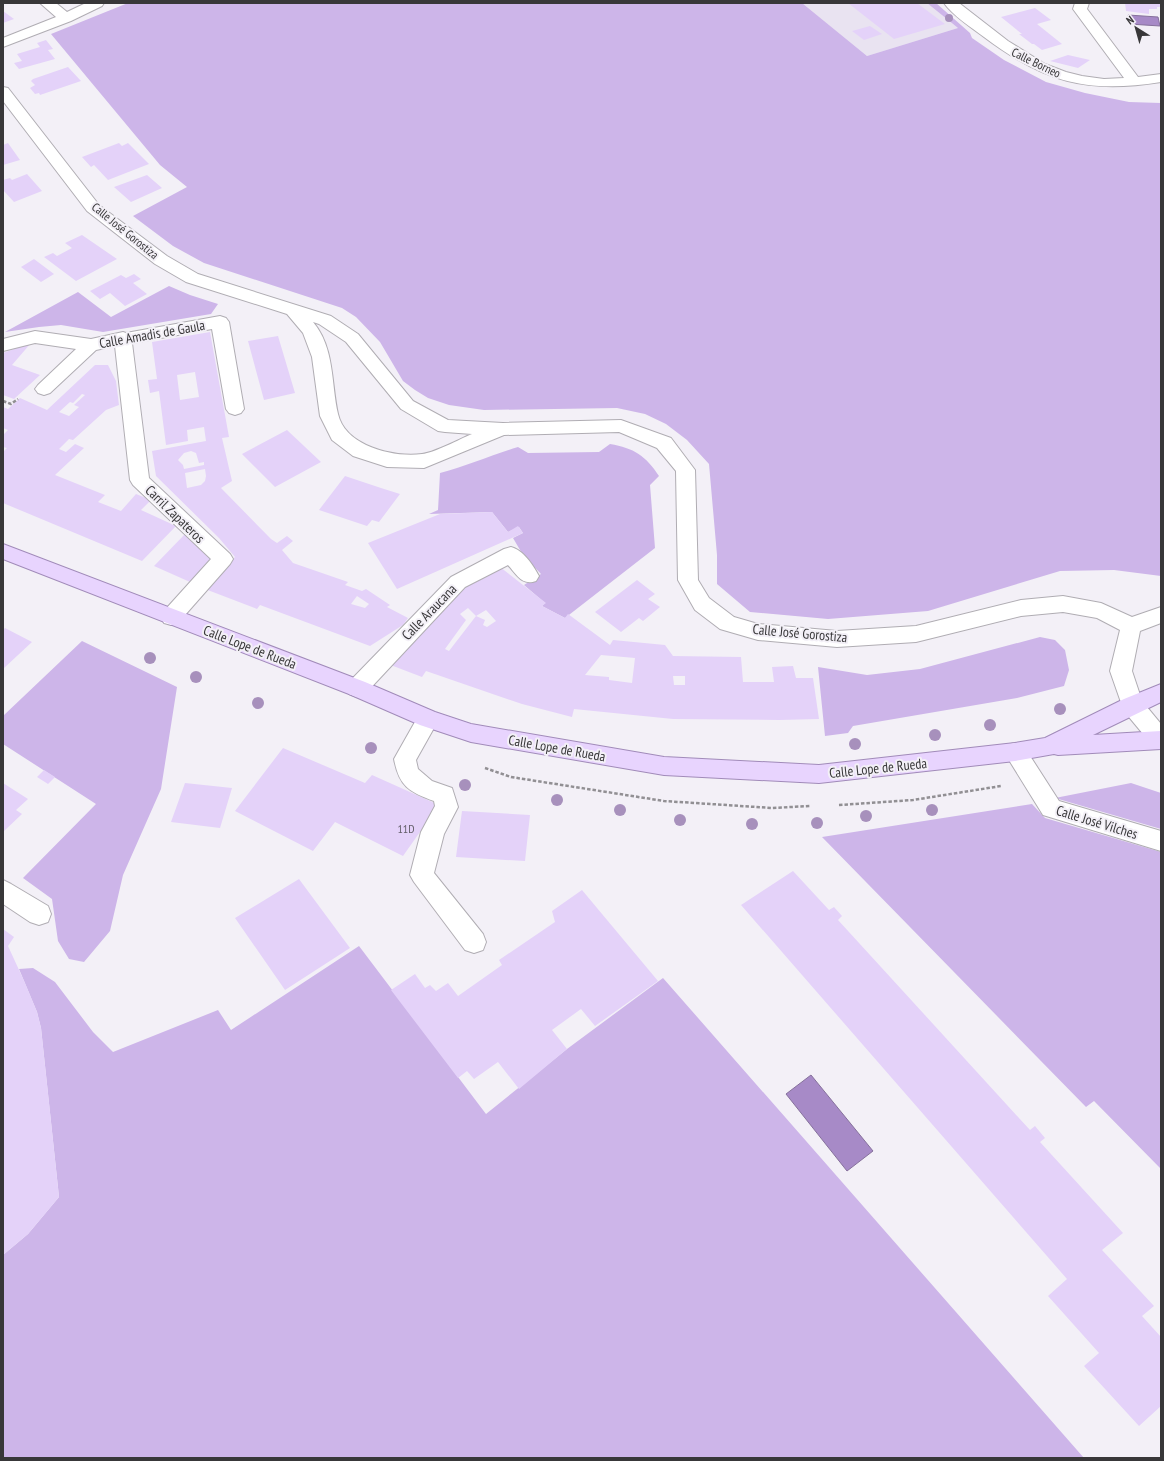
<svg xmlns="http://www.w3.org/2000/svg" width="1164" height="1461" viewBox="0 0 1164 1461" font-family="'PT Sans Narrow',sans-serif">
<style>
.built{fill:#e9e3f1}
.green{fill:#cdb5e9}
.water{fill:#a78ac7;stroke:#86719c}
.building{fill:#e4d2f9;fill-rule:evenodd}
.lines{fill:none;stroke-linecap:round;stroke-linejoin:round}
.minor-casing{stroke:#b0adb3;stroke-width:2}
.major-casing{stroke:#a18bb9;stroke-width:2}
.path{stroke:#918f93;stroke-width:2.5;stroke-dasharray:3.5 2;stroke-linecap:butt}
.minor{fill:#fff;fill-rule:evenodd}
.major{fill:#e8d4fe;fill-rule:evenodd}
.tree{fill:#a790bc}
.labels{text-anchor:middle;stroke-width:4;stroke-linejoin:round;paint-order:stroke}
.far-street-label{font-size:12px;fill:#383739;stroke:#f3f0f7}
.number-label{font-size:12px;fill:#635e69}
.street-label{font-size:14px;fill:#383739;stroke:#f3f0f7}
</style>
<rect width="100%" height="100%" fill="#f3f0f7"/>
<path class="built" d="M802,3H927L958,28L867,56Z"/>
<path class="green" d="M128,3H802L867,56L958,28L927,3H936L970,33L972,38L1004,60L1046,82L1085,93L1129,102L1161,103V576L1114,570L1060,571L928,611L828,619L750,612L717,584V555L709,464L687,440L666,424L645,414L617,408L484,410L449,405L428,398L415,390L403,381L380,342L356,317L342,308L204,263L173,246L133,216L187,187L160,165L51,34Z
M169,286L190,295L218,304L211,314L103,332L61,325L39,327L5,332L78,292L111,317Z
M610,444C634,448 646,456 659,476L650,485L655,548L565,618L542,606L545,603L524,585L541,574L523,555L513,538L523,533L519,527L508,532L492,512L429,514L438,510L440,473C467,466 491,455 518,447L528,453L599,452Z
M1040,637L1055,640L1065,650L1069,670L1064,686L1017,698L853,726L848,733L825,736L818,667L867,675L920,669Z
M82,641L177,687L161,789L123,875L110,931L84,962L69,959L58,941L52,899L23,878L96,804L3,744V716Z
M1131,783L1161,793V829L1055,798Z
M1032,804L1045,818L1161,852V1169L1094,1101L1086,1107L822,837Z
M359,946L486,1114L567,1049L663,978L1084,1458H3V1255L28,1234L59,1197L41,1028L37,1012L19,969L33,968L55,982L93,1032L113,1052L218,1010L231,1030Z"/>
<path class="water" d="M1128,15L1158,17L1160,26L1129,24Z
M811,1075L873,1151L847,1171L786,1094Z"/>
<path class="building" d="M848,3H917L945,24L894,39Z
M1125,3H1161V7H1157V9H1149V14L1126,11Z
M1035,8L1051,20L1037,24L1062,44L1042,50L1034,44H1032L1019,34H1022L1001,17Z
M3,11L14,19L3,23Z
M870,26L882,34L864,40L852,31Z
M46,40L53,49L48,50L55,59L19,69L14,63L22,61L17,54L40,47L37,43Z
M1068,55L1090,60L1078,68L1050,61Z
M68,67L81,81L40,95L39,93L35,94L30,88L35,85L31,81L33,79Z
M8,143L20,160L3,165V145Z
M119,143L122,146L128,143L149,164L108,180L94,165L91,167L82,157Z
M27,174L42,191L14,202L3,190V180L10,178L12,180Z
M147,175L162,188L131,202L114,187Z
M82,235L117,259L76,281L44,257L53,253L57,256L72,248L65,243Z
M34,259L54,274L41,282L21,267Z
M134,274L141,279L133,283L147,294L125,306L110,293L100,299L90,291L121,275L126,278Z
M210,332L229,437L222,438L232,481L221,488L271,539L277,543L287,536L293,541L282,550L293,563L348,582L345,585L362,591L366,589L390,605L387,607L408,618L403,625L370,646L260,605L257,609L205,589L235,557L219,538L156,476L152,451L206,441L204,427L187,430L188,441L166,445L159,391L150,393L148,380L157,379L152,342ZM195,372L199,397L180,400L177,375ZM191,451L196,453L199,463L204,462V465L184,469L183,465L178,460L184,453ZM205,469L206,476L205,481L201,485L187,488L185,473ZM357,596L369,604L365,608L351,604Z
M278,336L295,393L264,400L248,341Z
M31,343L12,365L40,375L14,399L3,395V353Z
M95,365H108L116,381L119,405L106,410L73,440L69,439L59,449L66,452L75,444L84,448L55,475L105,495L98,502L121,511L136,494L151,500L141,510L176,526L142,561L3,503V452L7,448L3,447V435L8,430L3,428V407L8,409L20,398L47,410ZM82,394L85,395L74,405L79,407L69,416L59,412L70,402L73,403Z
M287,430L321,462L275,487L242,454Z
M345,476L381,488L400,494L379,522L372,520L367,526L319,510Z
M492,512L508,532L518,526L523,533L397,589L368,543L440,514Z
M186,533L212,558L190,582L154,566Z
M500,567L546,603L542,606L565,618L568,614L610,645L613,640L665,645L673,656L741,657L743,682H774L772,667L793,666L796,678H813L819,719L779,720L673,719L574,709L572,717L522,704L426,671L422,677L388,664L465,586ZM468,608L476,616L486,610L496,621L487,627L483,625L485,620L476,616L449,651L445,649L466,620L460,614ZM601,655L635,658L632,683L609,680V677L585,675ZM673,676H685V685H674Z
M637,580L655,594L648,599L660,607L643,621L639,618L621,632L595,612Z
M5,628L32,642L3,669V630Z
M283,748L365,783L372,775L439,805L403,856L335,822L313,851L235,811Z
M44,770L55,777L48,784L37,777Z
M3,783L28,799L16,810L22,814L3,832Z
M185,783L232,788L220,828L171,822Z
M462,811L530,815L525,861L456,857Z
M793,871L829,910L834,907L842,916L838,920L1030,1130L1035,1126L1045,1138L1040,1142L1123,1233L1102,1250L1154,1306L1142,1316L1161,1337V1406L1139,1426L1084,1366L1099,1353L1048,1296L1067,1279L741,905Z
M299,879L350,948L285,990L235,918Z
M582,890L658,981L595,1026L581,1009L552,1030L567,1049L519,1089L498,1062L474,1079L467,1071L458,1078L391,990L415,974L425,988L430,985L436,991L448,983L458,996L502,965L499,960L555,922L552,911Z
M3,929L14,937L8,946L25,983L37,1012L41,1028L59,1197L28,1234L3,1255Z"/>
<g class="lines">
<defs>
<path id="minor" d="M40,3H56L67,12L86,3H104L102,6L71,21L3,47V38L56,17Z
M944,3H959L1008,41L1045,64L1066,72L1082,76L1104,79L1124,78L1073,9L1075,3H1089L1087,9L1138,77L1161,74V82C1086,94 1044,82 984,37C972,28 952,15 944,3Z
M3,87L8,88L99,205L167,256L198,274L331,316L358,334L413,401L448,420L503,423L621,420L671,438L695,470L698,580L709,598L734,617L758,624L837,631L916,626L1021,600L1063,596L1101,603L1132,617L1161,607V623L1140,631L1132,671L1142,701L1161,724V749L1153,746L1124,711L1110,671L1120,630L1097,618L1063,612L1021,616L916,642L837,647L758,640L720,629L695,610L678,580L676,471L657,448L619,432L504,435L424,468L387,467L353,456L332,440L320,416L312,357L303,333L287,314L186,282L155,264L87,211L3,101ZM313,322L319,324L346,342L401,409L438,431L445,432L472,434C460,439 434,453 422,454C394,458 345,446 338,414C331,384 335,348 313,322Z
M220,316L226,318L229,322L244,409L241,413L235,415L229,413L226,409L212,329L132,343L149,478L230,554L233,559L230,564L178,623L171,625L164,623L161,617L164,611L211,559L133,485L130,480L115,346L96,350L50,393L44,395L38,393L35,389L38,385L76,349L35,343L3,351V339L35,331L91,339L123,332L126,333Z
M511,547C523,550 533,565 539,576L536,581C522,586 517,575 508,565L465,587L365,694L357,697L349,694L346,688L349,682L451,577L504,549Z
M428,710L436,713L439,719L416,760L418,769L432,781L452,788L458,807L444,834L434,873L483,934L486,942L483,950L474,953L465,950L414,882L410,875L421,832L435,806L434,801C409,792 399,786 394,759L420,713Z
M1015,743L1023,745L1059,801L1161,831V851L1043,815L1004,752L1007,745Z
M3,880L11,884L48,906L51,914L48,922L39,925L30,922L3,904Z"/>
<path id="major" d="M3,544L365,682L435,712L471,724L664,757L819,765L1015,743L1045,738L1124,699L1161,684V702L1093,735L1161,731V749L1058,755L1054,754L1015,761L819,783L664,775L471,742L420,725L349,694L3,559Z"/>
</defs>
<use href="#minor" class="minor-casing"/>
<use href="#major" class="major-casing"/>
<path class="path" d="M3,401L11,404L18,399
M485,768L511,777L664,801L772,808L810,806
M839,805L913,800L1001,786"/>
<use href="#minor" class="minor"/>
<use href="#major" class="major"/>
</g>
<g class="tree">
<circle cx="949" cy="18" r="4"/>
<circle cx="150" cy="658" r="6"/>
<circle cx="196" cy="677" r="6"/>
<circle cx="258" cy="703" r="6"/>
<circle cx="1060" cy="709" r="6"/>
<circle cx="990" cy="725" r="6"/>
<circle cx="935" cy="735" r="6"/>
<circle cx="855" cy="744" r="6"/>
<circle cx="371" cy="748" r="6"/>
<circle cx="465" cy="785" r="6"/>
<circle cx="557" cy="800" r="6"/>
<circle cx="620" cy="810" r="6"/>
<circle cx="932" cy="810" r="6"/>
<circle cx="866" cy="816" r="6"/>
<circle cx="680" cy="820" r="6"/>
<circle cx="817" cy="823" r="6"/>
<circle cx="752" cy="824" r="6"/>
</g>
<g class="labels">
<g class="far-street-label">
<text transform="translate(1036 63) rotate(26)" y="4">Calle Borneo</text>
<text transform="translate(125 231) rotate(39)" y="4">Calle José Gorostiza</text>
</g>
<g class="number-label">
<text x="406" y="833">11D</text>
</g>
<g class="street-label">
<text transform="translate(152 334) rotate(-10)" y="5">Calle Amadis de Gaula</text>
<text transform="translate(175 514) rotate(44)" y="5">Carril Zapateros</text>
<text transform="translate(429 612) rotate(-46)" y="5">Calle Araucana</text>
<text transform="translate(800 633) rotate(5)" y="5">Calle José Gorostiza</text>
<text transform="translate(250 647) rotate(21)" y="5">Calle Lope de Rueda</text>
<text transform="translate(557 748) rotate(10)" y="5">Calle Lope de Rueda</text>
<text transform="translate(878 768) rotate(-6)" y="5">Calle Lope de Rueda</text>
<text transform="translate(1097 822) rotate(17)" y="5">Calle José Vilches</text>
</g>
</g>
<rect width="1164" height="1461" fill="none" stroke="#383739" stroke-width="8"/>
<g transform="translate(1136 28) rotate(323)" stroke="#f3f0f7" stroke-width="3" paint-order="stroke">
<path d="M0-3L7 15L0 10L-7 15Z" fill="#383739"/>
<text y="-6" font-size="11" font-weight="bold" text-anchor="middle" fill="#383739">N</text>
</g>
</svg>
